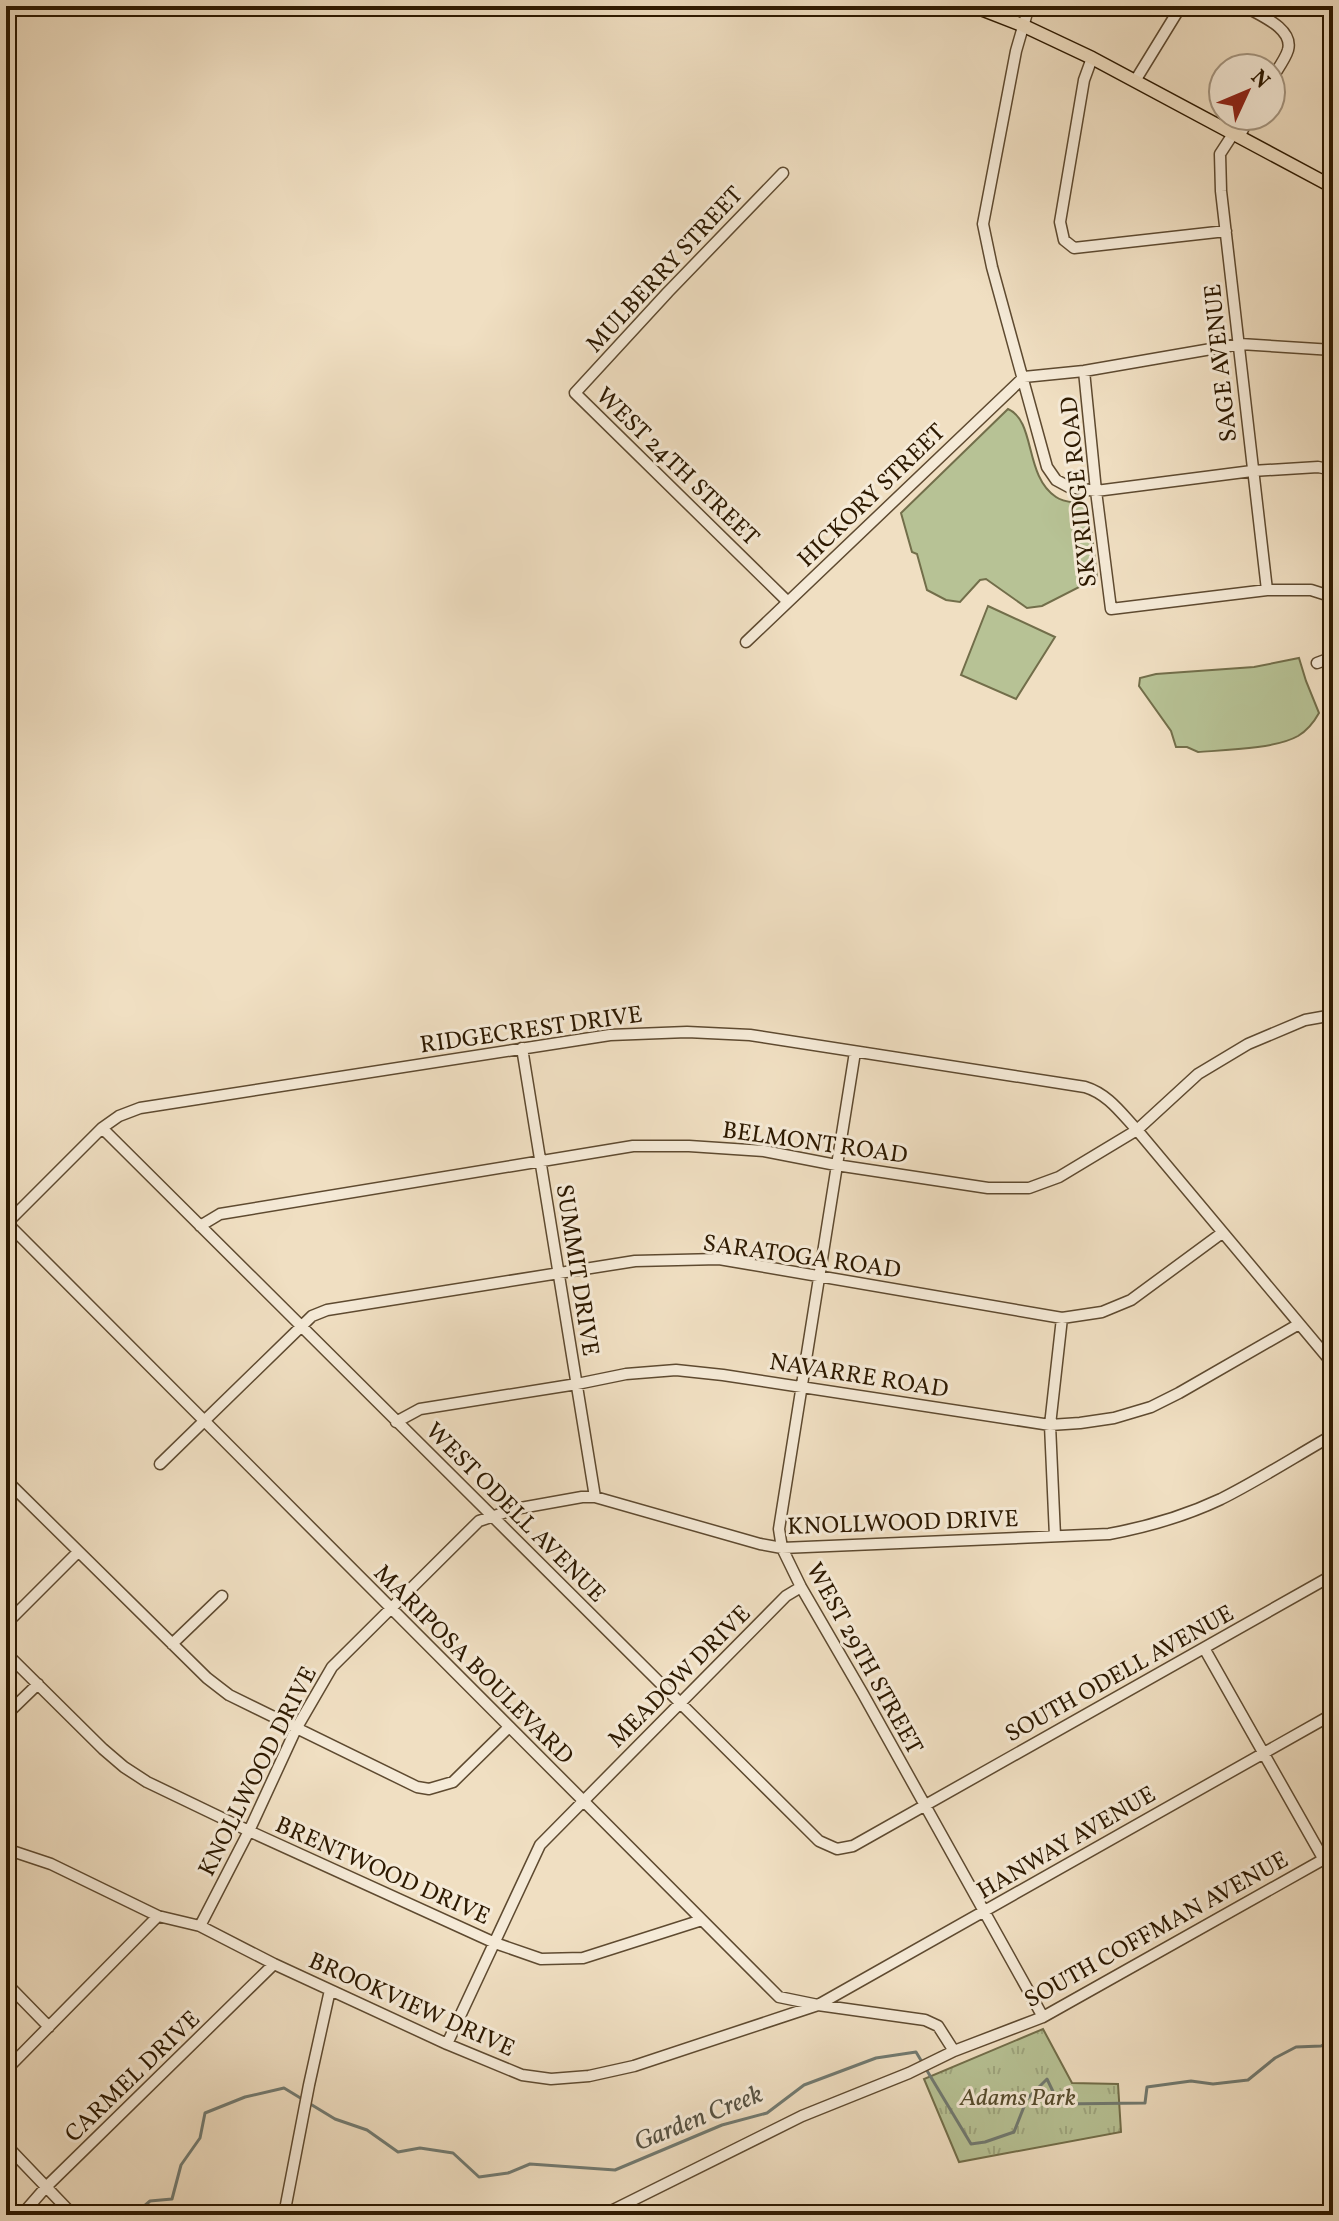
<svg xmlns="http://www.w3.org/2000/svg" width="1339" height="2221" viewBox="0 0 1339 2221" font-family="Vollkorn,serif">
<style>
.green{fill:#b7c295;stroke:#726e4a;stroke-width:2}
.park{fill:url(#park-tufts);stroke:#726e4a;stroke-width:2}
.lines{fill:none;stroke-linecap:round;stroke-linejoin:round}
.stream{stroke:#717a71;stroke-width:3}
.minor-casing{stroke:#5e4a30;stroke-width:13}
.major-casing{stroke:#2d1900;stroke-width:15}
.minor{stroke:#f5ead7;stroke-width:10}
.major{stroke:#f0dfc2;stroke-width:12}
.labels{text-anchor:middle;stroke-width:6;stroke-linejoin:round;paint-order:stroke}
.street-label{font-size:24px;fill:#2d1900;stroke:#f5ead7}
.park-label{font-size:24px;font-style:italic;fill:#564c2d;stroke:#f5ead7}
.water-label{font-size:26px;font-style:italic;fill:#555142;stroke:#f5ead7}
</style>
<defs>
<pattern id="park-tufts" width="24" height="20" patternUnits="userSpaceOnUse" patternTransform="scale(2)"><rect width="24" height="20" fill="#b7c295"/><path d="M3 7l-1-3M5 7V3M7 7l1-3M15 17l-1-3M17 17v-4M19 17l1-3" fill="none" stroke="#9ea67f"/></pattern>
</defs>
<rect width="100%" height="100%" fill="#f0dfc2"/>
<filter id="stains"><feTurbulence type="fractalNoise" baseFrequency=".0025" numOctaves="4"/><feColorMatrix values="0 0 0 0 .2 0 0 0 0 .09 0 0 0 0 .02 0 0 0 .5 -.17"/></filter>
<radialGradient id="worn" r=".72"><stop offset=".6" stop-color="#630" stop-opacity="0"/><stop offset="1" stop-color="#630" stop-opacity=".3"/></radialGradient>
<path class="green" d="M1008,409C1036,421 1024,476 1056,497C1064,503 1076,502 1086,505L1089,510L1097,578L1042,606L1027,608L986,579L980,580L960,602L946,600L927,590L917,554L912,552L901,513Z
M988,606L1055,637L1016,699L961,675Z
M1299,658L1306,681L1319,713C1314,722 1308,730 1298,736C1275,749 1225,750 1198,752L1187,747H1176L1171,731L1139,686L1140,678L1156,674L1254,667Z"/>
<path class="park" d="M1043,2029L1072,2083L1118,2084L1121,2132L959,2162L924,2079Z"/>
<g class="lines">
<path class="stream" d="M926,2069L971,2144L985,2142L1014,2132L1027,2099L1047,2079L1059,2104L1145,2103L1147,2087L1191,2081L1213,2084L1248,2080L1275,2058L1296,2047L1321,2046L1333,2040
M134,2215L150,2201L172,2199L181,2165L200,2138L205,2113L245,2097L284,2088L335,2119L367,2130L398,2152L420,2148L453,2153L479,2177L508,2173L530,2164L615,2170L722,2125L767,2113L804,2085L876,2058L916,2052L922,2062"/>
<defs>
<path id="minor" d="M1029,6L1016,51L983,224L992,267L1047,467L1056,480L1069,487L1096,491L1252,471L1318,467L1333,470
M1244,6C1259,15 1294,28 1288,50C1285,60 1276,71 1271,80
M1092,58L1084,80L1060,222L1064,240L1074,248L1226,231
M1135,81L1181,6
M1233,134L1220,154L1221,191L1267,590
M1239,137L1250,116
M783,173L668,292L575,393L788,602
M1084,371L1096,491L1111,609L1267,590H1311L1333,597
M746,642L1024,377L1084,371L1240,344L1333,350
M1317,663L1333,657
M522,1048L595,1497
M855,1052L779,1529L782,1548L801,1587L863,1694L1043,2017
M102,1128L819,1841L837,1849L853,1846L1333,1575
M6,1222L779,1997L818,2005L925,2020L938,2026L954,2051
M6,1224L102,1128L119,1116L140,1108L610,1035L687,1032L750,1035L1085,1087C1108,1094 1121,1113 1137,1130L1333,1364
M200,1226L220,1214L633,1146H689L764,1151L836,1165L988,1188H1029L1059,1177L1137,1130L1198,1074L1248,1044L1305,1020L1333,1015
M6,1400L10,1396
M396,1422L420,1409L577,1384L626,1374L676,1370L723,1375L1050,1425L1080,1423L1114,1418L1151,1407L1179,1393L1299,1324
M160,1464L312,1316L327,1310L635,1261L719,1259L1062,1318L1102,1312L1131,1300L1222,1233
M6,1480L207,1678L229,1695L417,1787L429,1789L453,1782L508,1728
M1055,1536L1050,1425L1062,1318
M6,1624L78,1552
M172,1644L222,1596
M1204,1648L1324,1860
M6,1653L103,1749L124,1767L147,1782L249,1831L495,1943L541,1959L583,1958L702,1920
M6,1715L38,1684
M6,1849L51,1864L158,1916L200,1926L274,1964L447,2044L522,2075L551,2079L589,2076L634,2066L818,2005L1333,1714
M200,1926L249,1831L296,1729L332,1667L479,1521L515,1509L582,1497H595L760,1544L782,1548L1109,1534C1147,1527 1185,1516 1221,1499C1259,1480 1296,1456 1333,1435
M6,1983L49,2027
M447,2044L540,1845L786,1596L801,1587
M6,2070L158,1916
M6,2145L73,2215
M17,2215L26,2210L46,2187L274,1964
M284,2215L309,2085L330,1990
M603,2215L802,2116L909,2073L954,2051L1043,2017L1333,1854"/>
<path id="major" d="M973,6L1022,25L1092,58L1333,187"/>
</defs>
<use href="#minor" class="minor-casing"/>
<use href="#major" class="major-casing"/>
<use href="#minor" class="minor"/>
<use href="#major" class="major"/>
</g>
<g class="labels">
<g class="street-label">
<text transform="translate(664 269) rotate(-47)" y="8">MULBERRY STREET</text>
<text transform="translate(1220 363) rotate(-96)" y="8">SAGE AVENUE</text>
<text transform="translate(678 466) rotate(44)" y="8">WEST 24TH STREET</text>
<text transform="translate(1078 492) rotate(-96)" y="8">SKYRIDGE ROAD</text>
<text transform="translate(871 495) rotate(-44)" y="8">HICKORY STREET</text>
<text transform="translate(531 1029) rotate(-8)" y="8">RIDGECREST DRIVE</text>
<text transform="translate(815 1142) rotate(8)" y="8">BELMONT ROAD</text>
<text transform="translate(802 1256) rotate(8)" y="8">SARATOGA ROAD</text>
<text transform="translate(578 1270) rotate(81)" y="8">SUMMIT DRIVE</text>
<text transform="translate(859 1375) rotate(9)" y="8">NAVARRE ROAD</text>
<text transform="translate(516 1512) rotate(45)" y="8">WEST ODELL AVENUE</text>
<text transform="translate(903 1522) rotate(-2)" y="8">KNOLLWOOD DRIVE</text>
<text transform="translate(865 1658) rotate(61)" y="8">WEST 29TH STREET</text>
<text transform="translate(474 1664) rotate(45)" y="8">MARIPOSA BOULEVARD</text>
<text transform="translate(1119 1673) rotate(-29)" y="8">SOUTH ODELL AVENUE</text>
<text transform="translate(679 1676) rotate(-45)" y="8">MEADOW DRIVE</text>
<text transform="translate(257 1771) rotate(-63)" y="8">KNOLLWOOD DRIVE</text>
<text transform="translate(1066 1842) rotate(-30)" y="8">HANWAY AVENUE</text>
<text transform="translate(383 1870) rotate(24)" y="8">BRENTWOOD DRIVE</text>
<text transform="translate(1156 1929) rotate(-29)" y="8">SOUTH COFFMAN AVENUE</text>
<text transform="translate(412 2004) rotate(24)" y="8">BROOKVIEW DRIVE</text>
<text transform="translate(132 2076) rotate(-44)" y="8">CARMEL DRIVE</text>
</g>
<g class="park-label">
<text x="1018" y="2105">Adams Park</text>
</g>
<g class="water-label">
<text transform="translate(698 2117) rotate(-22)" y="9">Garden Creek</text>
</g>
</g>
<rect width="1339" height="2221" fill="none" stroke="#f0dfc2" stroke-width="32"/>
<rect x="8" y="8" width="1323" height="2205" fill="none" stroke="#2d1900" stroke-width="4"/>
<rect x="16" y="16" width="1307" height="2189" fill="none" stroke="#2d1900" stroke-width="2"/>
<g transform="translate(1247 92) rotate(46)"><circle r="38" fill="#f5ead7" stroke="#a59681" stroke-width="2"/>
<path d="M0-6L14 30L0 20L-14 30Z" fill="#8f2418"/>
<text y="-12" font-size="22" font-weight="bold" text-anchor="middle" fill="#2d1900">N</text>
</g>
<rect width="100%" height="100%" filter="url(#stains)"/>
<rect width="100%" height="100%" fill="url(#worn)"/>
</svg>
